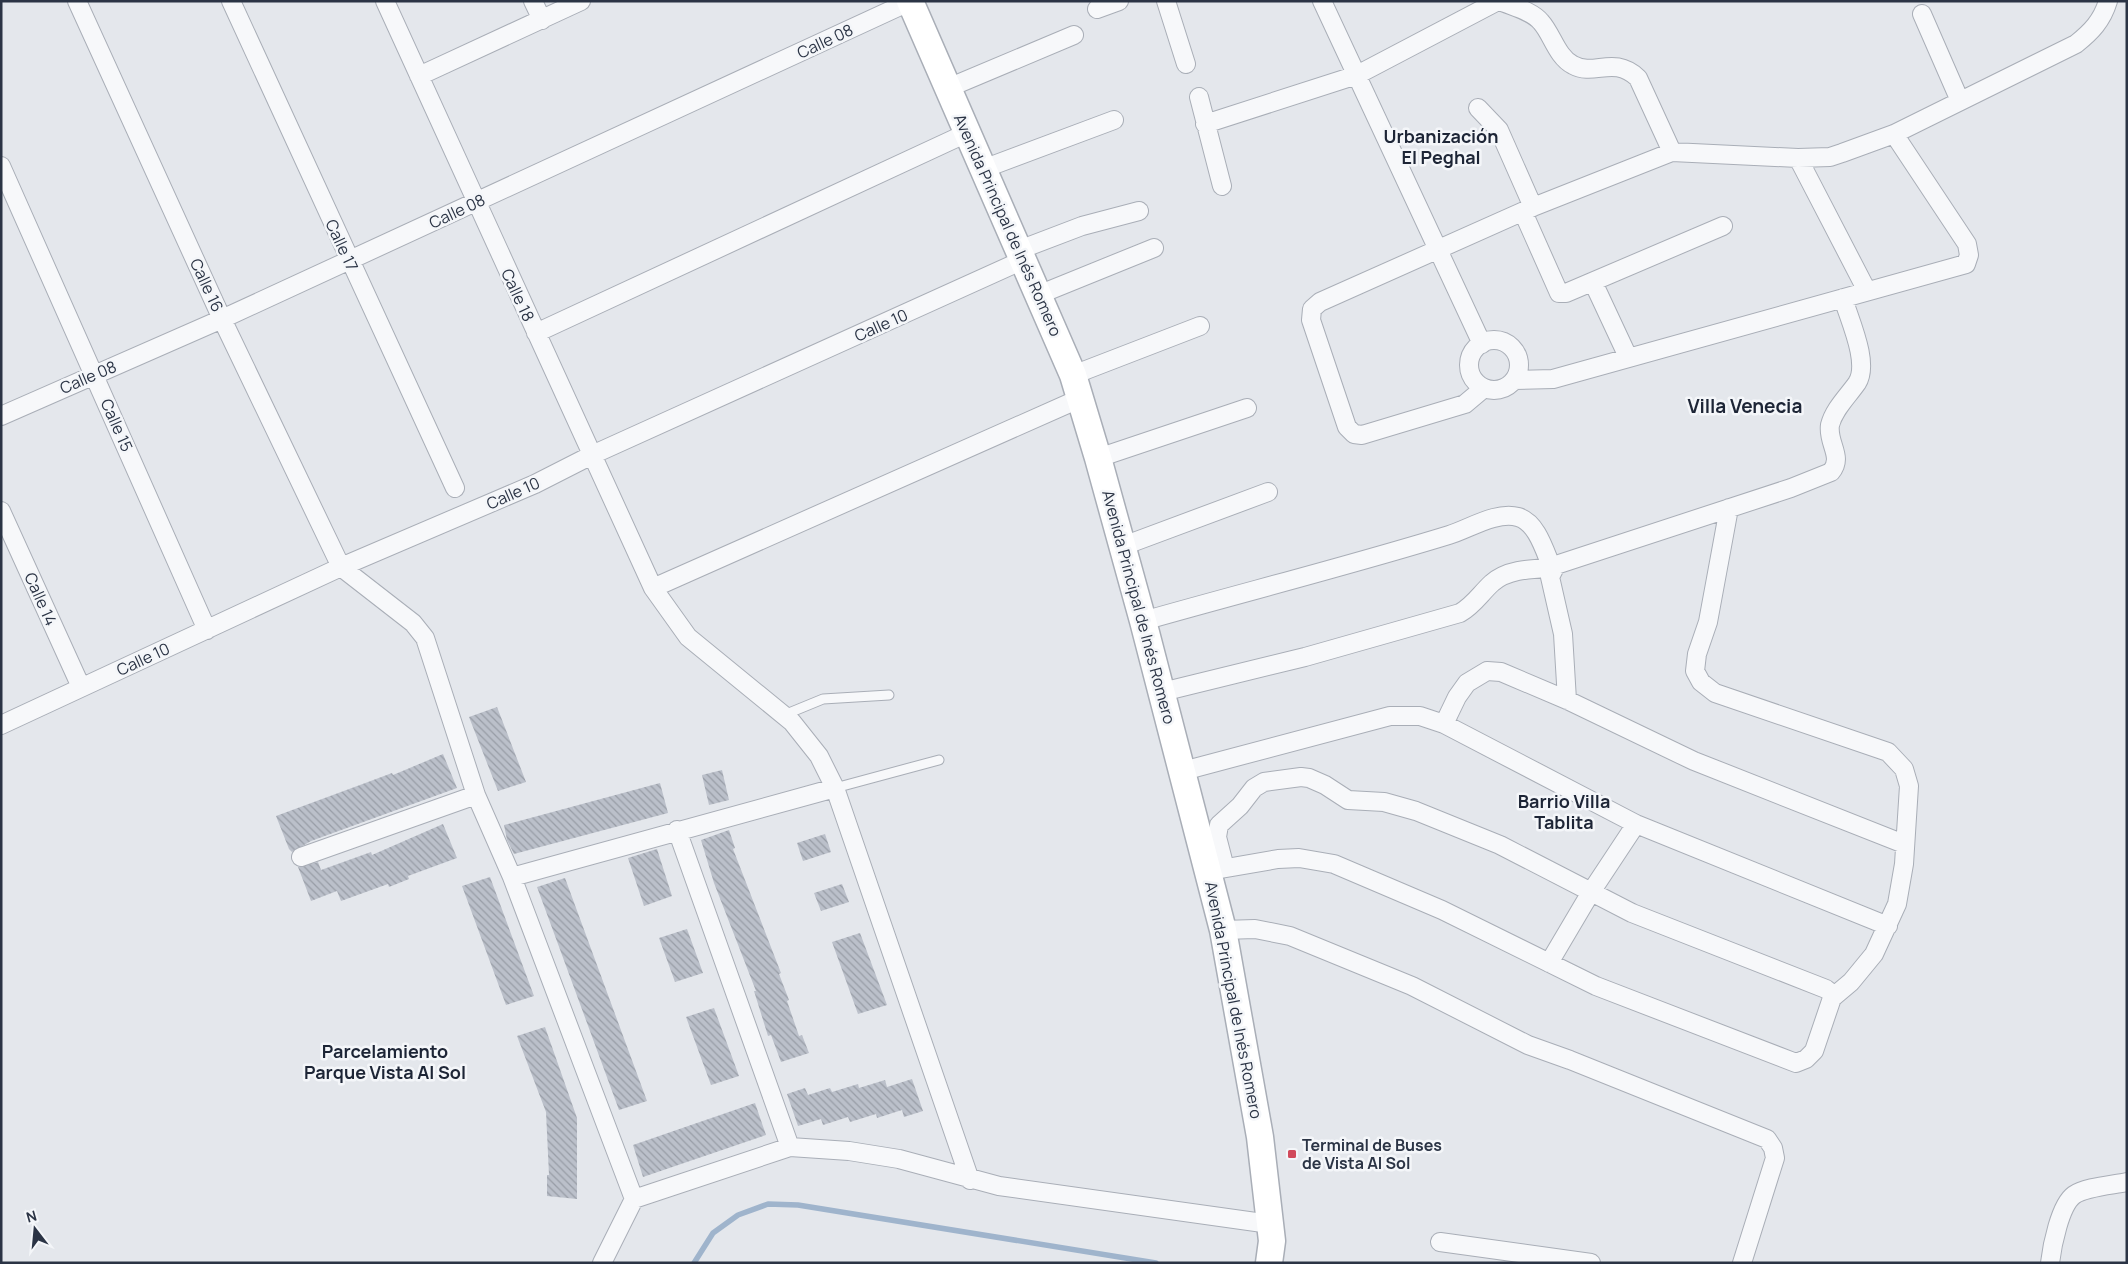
<svg xmlns="http://www.w3.org/2000/svg" width="2128" height="1264" viewBox="0 0 2128 1264" font-family="Manrope,sans-serif">
<style>
.lines{fill:none;stroke-linecap:round;stroke-linejoin:round}
.stream{stroke:#9fb4cc;stroke-width:5.5}
.building{fill:url(#building-back-hatch)}
.lane-casing{stroke:#a9aeb7;stroke-width:11}
.street-casing{stroke:#a9aeb7;stroke-width:20}
.secondary-casing{stroke:#a9aeb7;stroke-width:29}
.lane{stroke:#f7f8fa;stroke-width:9}
.street{stroke:#f7f8fa;stroke-width:18}
.secondary{stroke:#fff;stroke-width:26}
.poi-dot{fill:#d1495b;stroke:#f4f6f9;stroke-width:2}
.labels{text-anchor:middle;stroke-width:5;stroke-linejoin:round;paint-order:stroke}
.street-label{font-size:16px;fill:#2b3445;stroke:#f4f6f9}
.poi-label{font-size:16px;font-weight:bold;fill:#2b3445;stroke:#f4f6f9;text-anchor:start}
.neighbourhood-label{font-size:18px;font-weight:bold;fill:#1d2536;stroke:#f4f6f9}
.quarter-label{font-size:19px;font-weight:bold;fill:#1d2536;stroke:#f4f6f9}
</style>
<defs>
<pattern id="building-back-hatch" width="6" height="6" patternUnits="userSpaceOnUse" patternTransform="scale(1.25)"><rect width="6" height="6" fill="#bbc0ca"/><path d="M-1 5l2 2M0 0l6 6M5-1l2 2" fill="none" stroke="#989da6"/></pattern>
</defs>
<rect width="100%" height="100%" fill="#e4e7ec"/>
<g class="lines">
<path class="stream" d="M694,1263L713,1233L738,1215L768,1204L798,1205L1156,1263"/>
</g>
<path class="building" d="M497,707L526,782L498,791L469,717Z
M443,754L457,788L311,841L292,852L289,849L276,816L368,782L392,773L393,775Z
M722,770L729,800L709,805L702,775Z
M660,783L668,813L514,854L507,840L504,825Z
M443,824L457,858L408,876L409,879L389,887L388,884L341,901L337,891L311,901L298,867L318,862L321,870L371,852L372,855Z
M729,830L735,848L733,849L781,973L779,974L789,1000L787,1001L799,1036L802,1035L809,1053L781,1062L771,1035L768,1036L754,991H756L714,883L701,840Z
M825,834L831,852L803,861L797,843Z
M657,849L672,896L644,906L628,858Z
M490,877L534,996L506,1005L462,886Z
M565,878L647,1101L619,1110L537,887Z
M842,884L849,902L821,911L814,893Z
M687,929L703,973L675,982L659,938Z
M860,933L887,1005L858,1014L832,942Z
M714,1008L739,1076L711,1085L686,1017Z
M545,1027L577,1118V1199L547,1196V1175H549L546,1112L517,1036Z
M912,1079L923,1111L904,1117L902,1110L877,1118L876,1114L850,1122L848,1117L823,1125L821,1119L798,1126L787,1094L805,1088L808,1095L830,1088L832,1092L858,1084L859,1088L885,1080L887,1087Z
M755,1103L766,1135L643,1177L633,1145Z"/>
<g class="lines">
<defs>
<path id="lane" d="M784,715L823,699L889,695
M835,788L939,760"/>
<path id="street" d="M77,1L222,319L341,567L413,623L425,638L476,795L512,877L634,1199
M231,1L455,488
M385,1L653,588L688,637L792,722L819,756L835,788L970,1180
M533,1L542,20
M1166,1L1186,64
M1322,1L1482,344
M1500,1C1514,7 1532,11 1541,22C1552,34 1557,57 1573,65C1595,77 1613,55 1638,78L1672,152
M1097,9L1119,1
M1922,14L1960,101
M419,76L581,1
M948,88L1074,35
M1199,97L1222,186
M1478,108L1499,130L1533,207
M1205,124L1357,75L1498,1
M1798,158L1867,291
M1,166L207,630
M983,169L1114,120
M1523,212L1559,293H1566L1723,226
M1019,250L1082,226L1139,211
M1593,282L1628,357
M1038,295L1154,248
M536,333L967,133
M1469 365a25 25 0 1 1 50 0a25 25 0 1 1-50 0Z
M1073,375L1200,326
M1514,380L1553,379L1966,264L1969,255L1967,244L1894,134
M1484,388L1465,404L1362,435L1354,434L1347,427L1311,320L1312,309L1320,302L1533,207L1672,152L1798,158L1830,157L1842,153L1894,134L2076,44C2091,32 2102,21 2108,1
M1,416L222,319L911,1
M1098,458L1247,408
M1,511L81,687
M1123,546L1268,492
M653,588L1081,398
M1143,621C1245,592 1348,566 1449,535C1469,529 1496,511 1518,517C1537,522 1545,552 1552,568
M1162,692L1305,657L1460,613C1474,605 1480,594 1492,583C1508,569 1531,569 1552,568
M1567,700L1563,634L1550,577L1556,565L1791,488L1831,472C1844,457 1827,443 1830,425C1834,409 1848,396 1857,383C1870,363 1849,319 1843,298
M1444,724L1457,697L1467,683L1487,671L1501,672L1567,700L1694,761L1904,844
M1,725L341,567L535,484L592,455L1023,260
M1183,771L1390,716H1420L1444,724L1636,824L1888,926
M677,830L790,1147
M301,857L476,795
M1225,868L1217,837L1219,825L1240,806L1254,788L1264,782L1301,777L1309,778L1325,785L1348,800L1384,802L1416,811L1500,845L1632,913L1826,989L1831,993L1832,998
M1209,871L1278,859L1299,858L1334,864L1442,910L1596,986L1796,1063L1806,1059L1814,1051L1832,998L1851,982L1874,954L1897,904L1904,864L1909,786L1904,769L1888,752L1715,693L1701,682L1695,671L1697,654L1708,622L1729,508
M512,877L835,788
M1223,930L1255,929L1290,936L1412,986L1528,1045L1570,1060L1767,1139L1773,1148L1775,1158L1742,1263
M1549,963L1591,892L1636,824
M1440,1242L1591,1263
M602,1263L634,1199L790,1147L849,1151L899,1159L999,1186L1270,1224
M2050,1263C2052,1246 2060,1205 2074,1195C2085,1187 2113,1185 2127,1182"/>
<path id="secondary" d="M910,1L1073,375L1098,458L1143,621L1223,930L1260,1137L1272,1241L1269,1263"/>
</defs>
<use href="#lane" class="lane-casing"/>
<use href="#street" class="street-casing"/>
<use href="#secondary" class="secondary-casing"/>
<use href="#lane" class="lane"/>
<use href="#street" class="street"/>
<use href="#secondary" class="secondary"/>
</g>
<rect class="poi-dot" x="1287" y="1149" width="10" height="10" rx="2.5"/>
<g class="labels">
<g class="street-label">
<text transform="translate(825 41) rotate(-25)" y="6">Calle 08</text>
<text transform="translate(457 211) rotate(-25)" y="6">Calle 08</text>
<text transform="translate(1008 225) rotate(66)" y="6">Avenida Principal de Inés Romero</text>
<text transform="translate(342 245) rotate(65)" y="6">Calle 17</text>
<text transform="translate(207 285) rotate(65)" y="6">Calle 16</text>
<text transform="translate(518 295) rotate(65)" y="6">Calle 18</text>
<text transform="translate(881 325) rotate(-24)" y="6">Calle 10</text>
<text transform="translate(88 377) rotate(-23)" y="6">Calle 08</text>
<text transform="translate(117 425) rotate(66)" y="6">Calle 15</text>
<text transform="translate(513 493) rotate(-24)" y="6">Calle 10</text>
<text transform="translate(41 599) rotate(66)" y="6">Calle 14</text>
<text transform="translate(1139 607) rotate(75)" y="6">Avenida Principal de Inés Romero</text>
<text transform="translate(143 659) rotate(-25)" y="6">Calle 10</text>
<text transform="translate(1234 1000) rotate(79)" y="6">Avenida Principal de Inés Romero</text>
</g>
<g class="poi-label">
<text x="1302" y="1151">Terminal de Buses<tspan x="1302" dy="18">de Vista Al Sol</tspan></text>
</g>
<g class="neighbourhood-label">
<text x="1441" y="143">Urbanización<tspan x="1441" dy="21">El Peghal</tspan></text>
<text x="1564" y="808">Barrio Villa<tspan x="1564" dy="21">Tablita</tspan></text>
<text x="385" y="1058">Parcelamiento<tspan x="385" dy="21">Parque Vista Al Sol</tspan></text>
</g>
<g class="quarter-label">
<text x="1745" y="413">Villa Venecia</text>
</g>
</g>
<rect width="2128" height="1264" fill="none" stroke="#2b3445" stroke-width="5"/>
<g transform="translate(35 1229) rotate(344)" stroke="#f4f6f9" stroke-width="4" paint-order="stroke">
<path d="M0-4L9 19L0 12L-9 19Z" fill="#2b3445"/>
<text y="-8" font-size="14" font-weight="bold" text-anchor="middle" fill="#2b3445">N</text>
</g>
</svg>
